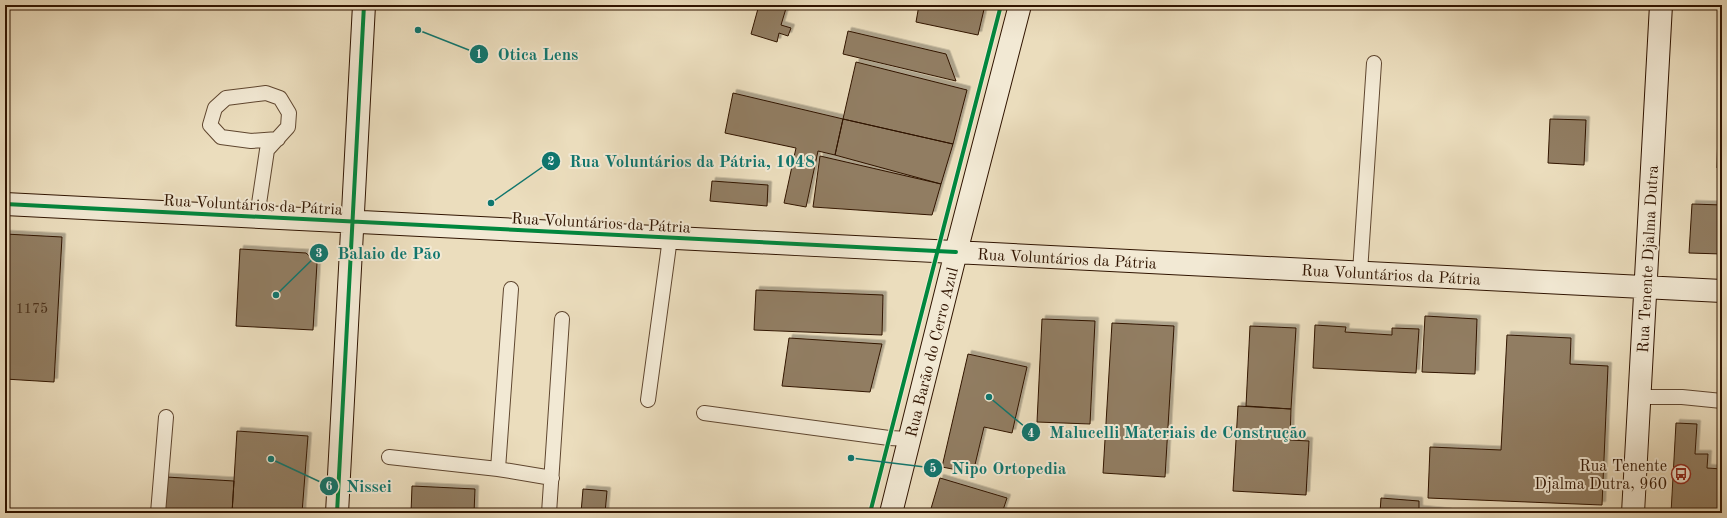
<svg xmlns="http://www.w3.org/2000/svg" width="1727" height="518" viewBox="0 0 1727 518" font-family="'Old Standard TT',serif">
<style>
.building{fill:#917d62;stroke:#301400;filter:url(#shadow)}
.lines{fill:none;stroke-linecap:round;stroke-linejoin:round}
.lane-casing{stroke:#5f462f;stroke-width:16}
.secondary-casing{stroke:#301400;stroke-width:24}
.lane{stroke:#f2e9d4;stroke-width:14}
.secondary{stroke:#f2e9d4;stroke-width:22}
.cycleway-casing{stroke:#f2e9d4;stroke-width:6}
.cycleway{stroke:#00873e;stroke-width:4}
.labels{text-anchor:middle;stroke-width:4;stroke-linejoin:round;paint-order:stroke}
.number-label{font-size:14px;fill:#482e18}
.street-label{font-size:16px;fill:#301400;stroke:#f2e9d4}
.poi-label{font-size:16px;fill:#301400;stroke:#f2e9d4;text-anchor:end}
.leader{fill:none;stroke:#0f766e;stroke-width:1.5}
.callout-dot{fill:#0f766e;stroke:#f2e9d4;stroke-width:1.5}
.mark-label{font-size:12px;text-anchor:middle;font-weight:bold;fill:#fff}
.callout-label{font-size:17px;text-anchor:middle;font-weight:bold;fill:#0f766e;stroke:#f2e9d4;stroke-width:4;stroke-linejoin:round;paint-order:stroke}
</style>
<defs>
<filter id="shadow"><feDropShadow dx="3.5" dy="-3.5" stdDeviation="0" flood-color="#0004"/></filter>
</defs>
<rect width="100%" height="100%" fill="#ebddbd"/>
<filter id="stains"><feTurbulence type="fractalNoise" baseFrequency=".005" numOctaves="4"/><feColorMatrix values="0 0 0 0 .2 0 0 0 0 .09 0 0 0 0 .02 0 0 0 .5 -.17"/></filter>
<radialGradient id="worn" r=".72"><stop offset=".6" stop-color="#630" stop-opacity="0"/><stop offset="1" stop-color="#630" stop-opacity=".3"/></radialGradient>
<path class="building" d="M759,5H787L781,25L791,28L788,36L779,33L777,42L751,34Z
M919,5H985L978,35L916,22Z
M848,31L946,54L956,81L843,54Z
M856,62L967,90L953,144L843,119Z
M733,93L843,119L835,155L818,151L806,207L784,203L796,148L725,133Z
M843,119L953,144L941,184L835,155Z
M1550,119L1586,120L1584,165L1548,163Z
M1718,128H1722V168H1717Z
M820,156L941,184L932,215L813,207Z
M712,181L768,185L767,206L710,201Z
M1692,204L1722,205V254L1689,253Z
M5,234L62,237L54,382L5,379Z
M240,249L306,253L317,263L313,330L236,326Z
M756,290L883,295L882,335L754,330Z
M1425,316L1477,319L1475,374L1422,372Z
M1042,319L1095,321L1090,424L1037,422Z
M1112,323L1174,326L1165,477L1103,473Z
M1315,325L1346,327L1345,332L1392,335V328L1419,329L1416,373L1313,368Z
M1250,326L1296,328L1291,409L1246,406Z
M1507,335L1571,338L1570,364L1608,366L1602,505L1428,498L1430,447L1501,450Z
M789,338L882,344L870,392L782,386Z
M968,354L1027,367L1012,433L984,427L973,473L942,467Z
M1238,406L1291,409L1290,440L1309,441L1306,495L1233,491Z
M1676,423L1697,424L1695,454H1708L1707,468L1722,469V513H1671Z
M237,431L308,436L302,513H232Z
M166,477L234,481L232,513H164Z
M940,478L1007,498L1002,513L930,512Z
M412,486L475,489L474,513H411Z
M583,489L607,491L605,513H581Z
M1381,498L1419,501V509L1448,512V513H1380Z"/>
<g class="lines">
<defs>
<path id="lane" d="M257,217L267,150L288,127L289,113L280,98L266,93L226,98L215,108L210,125L221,137L251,141L278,139
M1360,272L1374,63
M511,289L498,469L552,478
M1640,397H1682L1722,401
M648,400L670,238
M704,413L889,438L910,439
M389,457L498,469
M158,513L166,417
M549,513L562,319"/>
<path id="secondary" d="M5,204L1722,291
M337,513L364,5
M891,513L956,252L1020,5
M1633,513L1661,5"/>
</defs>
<use href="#lane" class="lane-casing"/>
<use href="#secondary" class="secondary-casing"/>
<use href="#lane" class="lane"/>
<use href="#secondary" class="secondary"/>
<defs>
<path id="cycleway" d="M5,204L956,252
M337,513L364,5
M870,513L1001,5"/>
</defs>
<use href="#cycleway" class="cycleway-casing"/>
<use href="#cycleway" class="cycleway"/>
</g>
<defs>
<symbol id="bus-ring" viewBox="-11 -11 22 22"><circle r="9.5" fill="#f2e9d4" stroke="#8f2418" stroke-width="1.5"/><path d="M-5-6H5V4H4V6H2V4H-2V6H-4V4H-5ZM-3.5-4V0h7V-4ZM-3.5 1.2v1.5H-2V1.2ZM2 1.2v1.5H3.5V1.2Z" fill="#8f2418"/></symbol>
</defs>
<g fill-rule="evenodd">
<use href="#bus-ring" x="1670" y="463" width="22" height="22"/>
</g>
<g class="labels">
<g class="number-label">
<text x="32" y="313">1175</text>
</g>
<g class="street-label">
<text transform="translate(253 204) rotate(3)" y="6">Rua Voluntários da Pátria</text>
<text transform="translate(601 222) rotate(3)" y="6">Rua Voluntários da Pátria</text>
<text transform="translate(1067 258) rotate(3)" y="6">Rua Voluntários da Pátria</text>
<text transform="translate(1647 259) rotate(-87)" y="6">Rua Tenente Djalma Dutra</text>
<text transform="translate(1391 274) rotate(3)" y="6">Rua Voluntários da Pátria</text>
<text transform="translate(931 352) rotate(-76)" y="6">Rua Barão do Cerro Azul</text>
</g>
<g class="poi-label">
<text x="1667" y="471">Rua Tenente<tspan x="1667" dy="18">Djalma Dutra, 960</tspan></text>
</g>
</g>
<path class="leader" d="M418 30L479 54M491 203L551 161M276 295L319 253M989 397L1031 432M851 458L933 468M271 459L329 486"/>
<g class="callout-dot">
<circle cx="418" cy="30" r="4"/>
<circle cx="491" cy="203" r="4"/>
<circle cx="276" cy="295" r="4"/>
<circle cx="989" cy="397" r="4"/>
<circle cx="851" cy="458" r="4"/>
<circle cx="271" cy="459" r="4"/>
<circle cx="479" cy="54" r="10"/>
<circle cx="551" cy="161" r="10"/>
<circle cx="319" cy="253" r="10"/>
<circle cx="1031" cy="432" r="10"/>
<circle cx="933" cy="468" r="10"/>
<circle cx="329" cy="486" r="10"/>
</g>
<g class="mark-label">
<text x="479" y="58">1</text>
<text x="551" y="165">2</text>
<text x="319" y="257">3</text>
<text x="1031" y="437">4</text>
<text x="933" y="472">5</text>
<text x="329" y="490">6</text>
</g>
<g class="callout-label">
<text x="538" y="60">Otica Lens</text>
<text x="692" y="167">Rua Voluntários da Pátria, 1048</text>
<text x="389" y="259">Balaio de Pão</text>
<text x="1178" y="438">Malucelli Materiais de Construção</text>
<text x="1009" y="474">Nipo Ortopedia</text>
<text x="369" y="492">Nissei</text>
</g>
<rect width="1727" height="518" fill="none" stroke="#ebddbd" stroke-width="20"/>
<rect x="6" y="6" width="1715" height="506" fill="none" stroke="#301400" stroke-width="2"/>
<rect x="10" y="10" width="1707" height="498" fill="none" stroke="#301400"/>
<rect width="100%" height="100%" filter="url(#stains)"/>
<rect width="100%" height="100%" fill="url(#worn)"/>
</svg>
